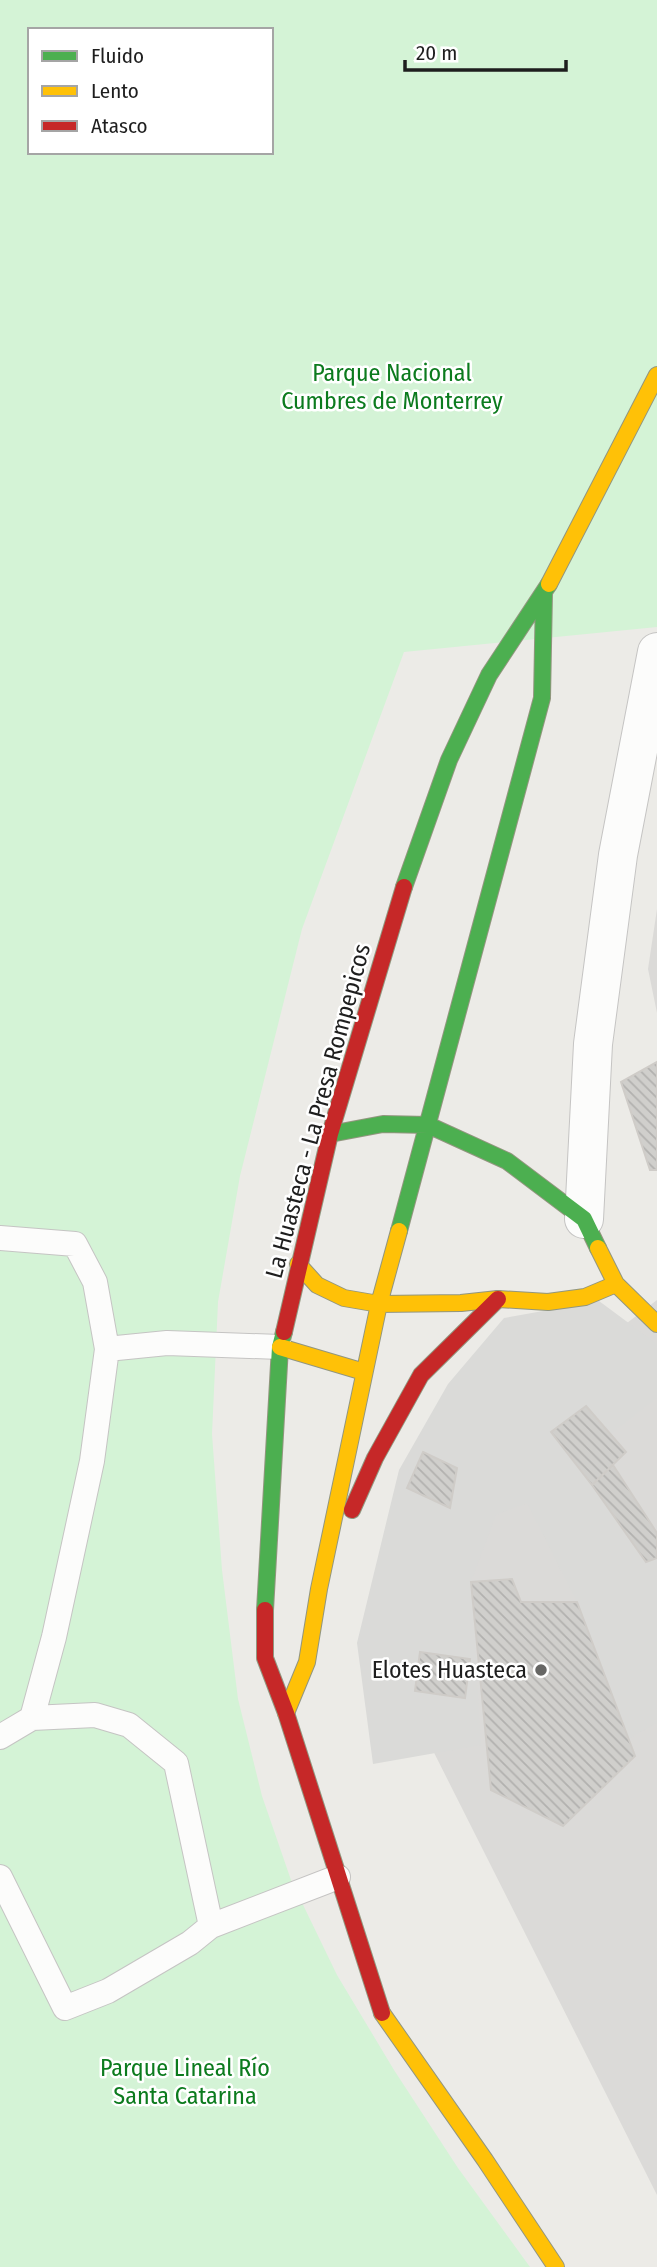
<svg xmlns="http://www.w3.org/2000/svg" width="657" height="2267" viewBox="0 0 657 2267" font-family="'Fira Sans Condensed',sans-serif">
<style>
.residential{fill:#dbdad8}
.religious{fill:#dadad8}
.park{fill:#d4f3d6;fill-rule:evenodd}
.building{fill:url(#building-back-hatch);stroke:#cfccc8;stroke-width:2}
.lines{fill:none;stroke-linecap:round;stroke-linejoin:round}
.lane-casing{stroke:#c5c4c3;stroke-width:26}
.street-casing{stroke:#c5c4c3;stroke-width:40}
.fast-casing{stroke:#92967f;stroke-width:18}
.slow-casing{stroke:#92967f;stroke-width:18}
.jam-casing{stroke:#92967f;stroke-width:18}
.lane{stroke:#fcfcfb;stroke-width:24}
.street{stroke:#fcfcfb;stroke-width:38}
.fast{stroke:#4caf50;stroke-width:16}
.slow{stroke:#ffc107;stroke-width:16}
.jam{stroke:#c62828;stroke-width:16}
.poi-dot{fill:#666664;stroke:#fff;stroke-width:2.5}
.labels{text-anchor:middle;stroke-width:5;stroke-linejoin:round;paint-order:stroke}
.park-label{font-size:24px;fill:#0c7b1e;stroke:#fff}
.street-label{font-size:24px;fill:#1e1e1e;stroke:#fff}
.poi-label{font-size:24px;fill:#1e1e1e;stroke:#fff;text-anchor:end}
</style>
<defs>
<pattern id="building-back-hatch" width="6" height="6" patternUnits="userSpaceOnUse" patternTransform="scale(1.75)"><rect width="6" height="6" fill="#d0cfcc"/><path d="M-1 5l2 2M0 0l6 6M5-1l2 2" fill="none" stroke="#b2b1af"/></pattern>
</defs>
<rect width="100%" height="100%" fill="#ecebe7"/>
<path class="residential" d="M657,909V1013L648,969Z
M657,1300V2195L413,1711L460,1451Z"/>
<path class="religious" d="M599,1301L657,1344V1398L612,1433L586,1406L552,1432L578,1464L646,1562L657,1555V1723L628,1739L577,1602L527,1503L496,1515L471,1582L481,1745L373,1764L357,1643L399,1470L448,1384L504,1318Z"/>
<path class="park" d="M0,0H657V627L404,652L302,929L240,1176L218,1302L212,1434L222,1570L238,1699L262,1796L291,1880L337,1975L394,2070L458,2168L530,2267H0ZM30,30H271V152H30Z"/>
<path class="building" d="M657,1062V1170H650L621,1082Z
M586,1406L626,1452L592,1485L551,1432Z
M423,1452L457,1468L450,1508L407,1488Z
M613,1465L657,1533V1558L646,1562L592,1485Z
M512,1579L521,1602H577L635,1756L563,1826L491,1790L471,1582Z
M420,1652L470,1659L465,1698L415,1691Z"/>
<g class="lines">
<defs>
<path id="lane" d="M0,1238L75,1244L95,1282L107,1349L92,1461L54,1637L32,1718
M107,1349L167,1343L280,1347
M0,1737L32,1718L95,1715L129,1725L176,1763L211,1926
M0,1877L65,2008L108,1991L190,1943L211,1926L338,1877"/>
<path id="street" d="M584,1219L593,1044L618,855L657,652"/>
<path id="fast" d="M404,887L449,760L489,675L549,584
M330,1134L383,1124L428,1125L507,1161L584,1219L598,1248
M399,1231L542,698L544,593
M265,1610L280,1347L284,1332"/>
<path id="slow" d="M549,584L657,375
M598,1248L616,1284L657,1324
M298,1264L317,1285L344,1298L379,1304L461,1303L498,1299L548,1302L585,1297L616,1284
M280,1347L364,1372
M286,1713L307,1662L319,1589L379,1304L399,1231
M382,2013L485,2160L556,2267"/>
<path id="jam" d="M284,1332L330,1134L404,887
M352,1510L375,1458L421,1375L498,1299
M265,1610V1658L286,1713L382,2013"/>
</defs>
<use href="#lane" class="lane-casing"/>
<use href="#street" class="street-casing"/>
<use href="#fast" class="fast-casing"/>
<use href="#slow" class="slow-casing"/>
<use href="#jam" class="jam-casing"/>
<use href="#lane" class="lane"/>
<use href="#street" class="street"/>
<use href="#fast" class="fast"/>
<use href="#slow" class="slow"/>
<use href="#jam" class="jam"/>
</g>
<circle class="poi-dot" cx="541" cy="1670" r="7"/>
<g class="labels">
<g class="park-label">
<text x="392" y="381">Parque Nacional<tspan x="392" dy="28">Cumbres de Monterrey</tspan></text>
<text x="185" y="2076">Parque Lineal Río<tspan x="185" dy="28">Santa Catarina</tspan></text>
</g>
<g class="street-label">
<text transform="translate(318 1111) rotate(-75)" y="8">La Huasteca - La Presa Rompepicos</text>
</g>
<g class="poi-label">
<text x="527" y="1678">Elotes Huasteca</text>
</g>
</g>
<rect x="28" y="28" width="245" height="126" fill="#ffffff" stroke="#a5a5a5" stroke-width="2"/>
<rect x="42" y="51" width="35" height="10" fill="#4caf50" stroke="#a5a5a5" stroke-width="2"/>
<text x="91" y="63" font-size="21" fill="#1e1e1e">Fluido</text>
<rect x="42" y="86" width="35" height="10" fill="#ffc107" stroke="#a5a5a5" stroke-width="2"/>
<text x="91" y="98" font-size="21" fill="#1e1e1e">Lento</text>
<rect x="42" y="121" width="35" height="10" fill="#c62828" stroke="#a5a5a5" stroke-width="2"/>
<text x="91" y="133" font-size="21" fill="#1e1e1e">Atasco</text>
<path d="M405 60v10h161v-10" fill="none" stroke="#1e1e1e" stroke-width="3.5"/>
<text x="416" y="60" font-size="21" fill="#1e1e1e" stroke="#ffffff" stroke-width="5" paint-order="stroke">20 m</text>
</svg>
